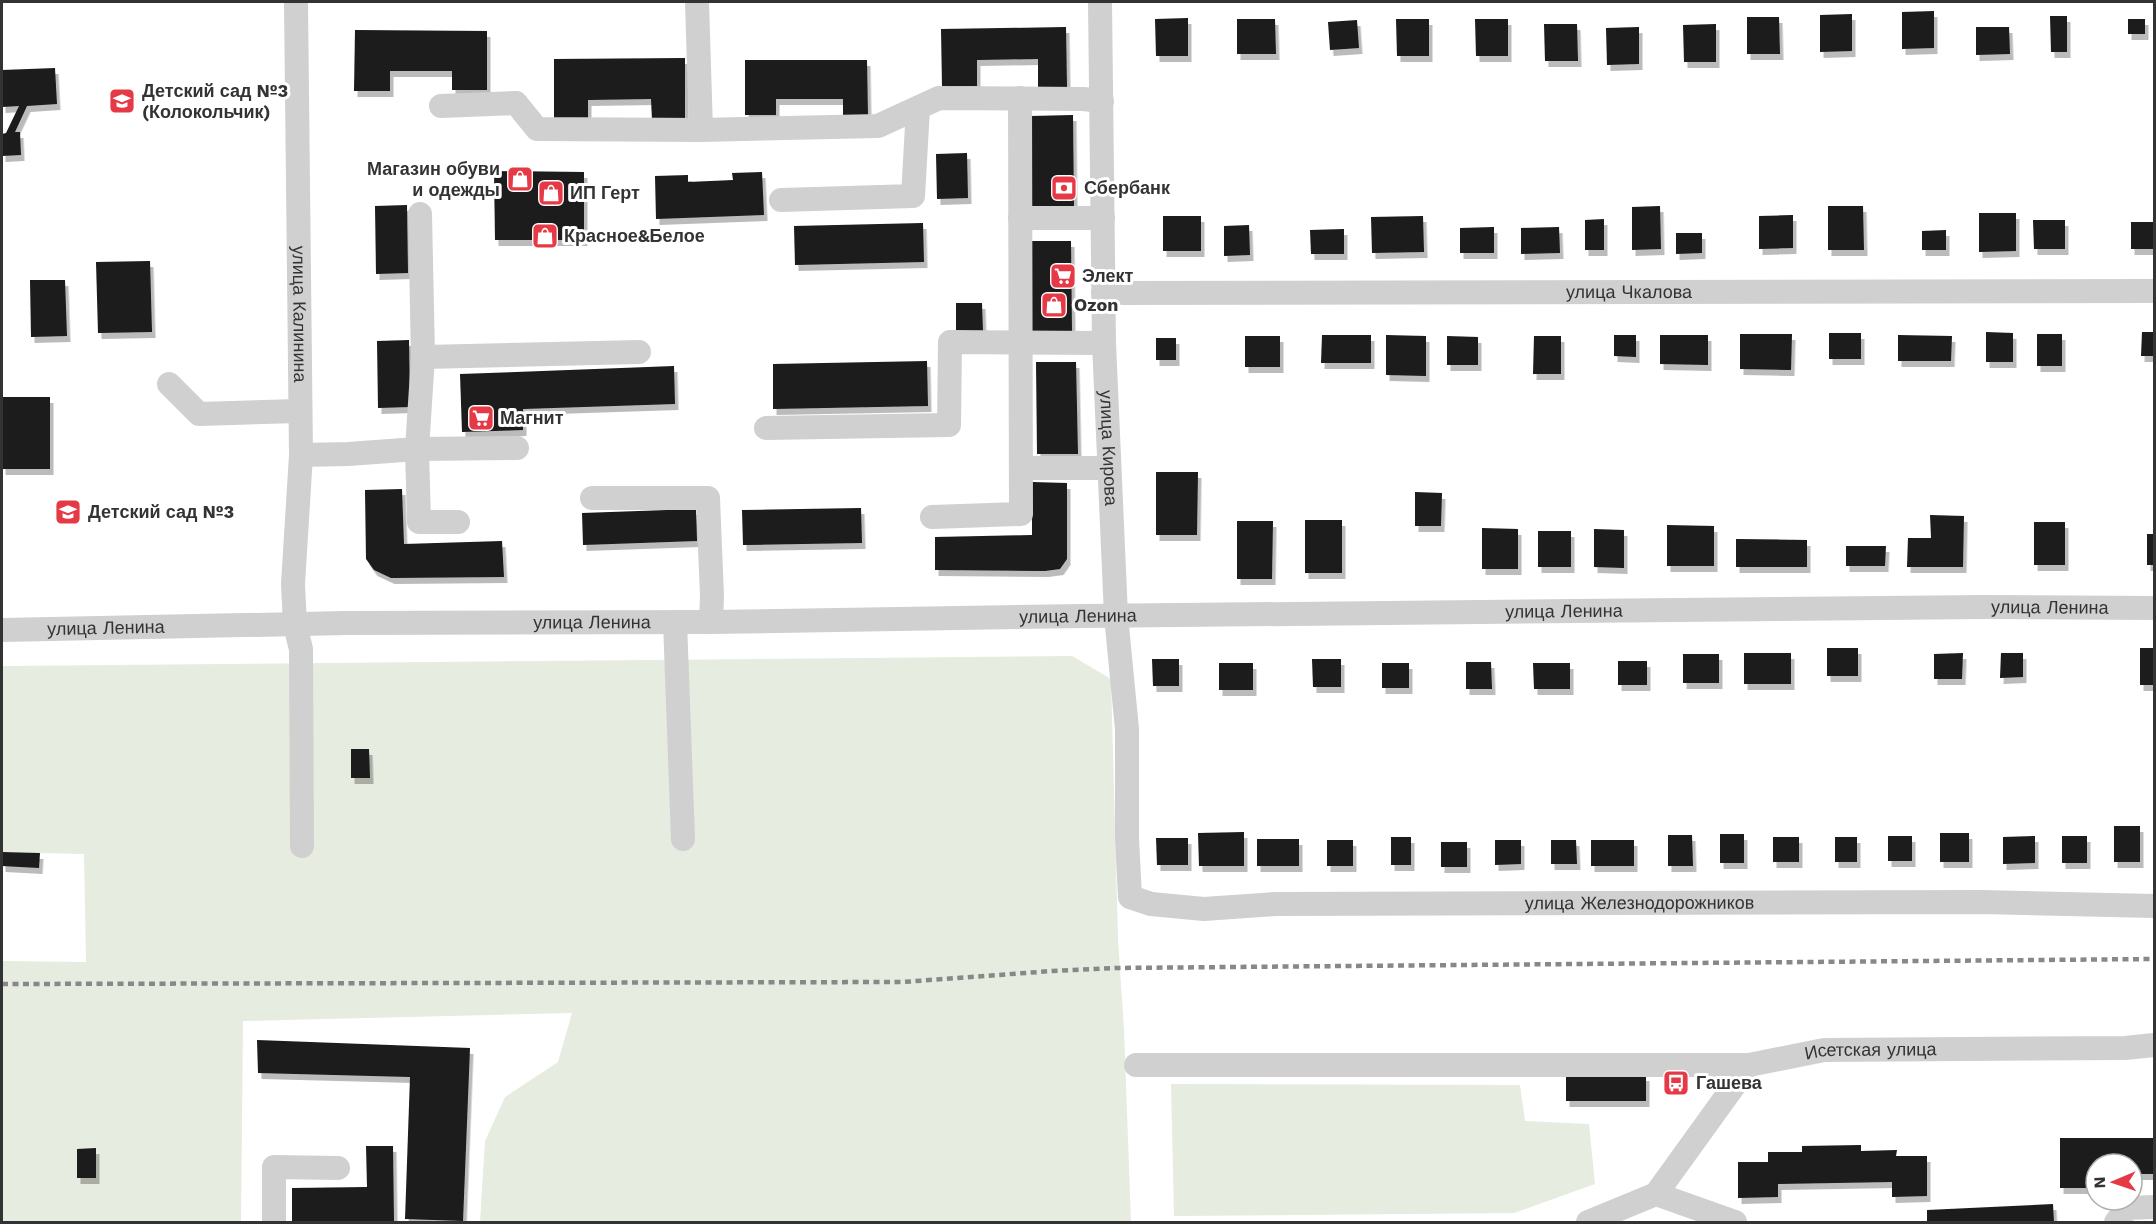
<svg xmlns="http://www.w3.org/2000/svg" width="2156" height="1224" viewBox="0 0 2156 1224" font-family="'Work Sans',sans-serif">
<style>
.green{fill:#e6ecdf}
.building{fill:#1a1a1a;filter:url(#shadow)}
.lines{fill:none;stroke-linecap:round;stroke-linejoin:round}
.minor{stroke:#d0d0d0;stroke-width:24}
.rail{stroke:#888;stroke-width:4.5;stroke-dasharray:6 4.5;stroke-linecap:butt}
.labels{text-anchor:middle;stroke-width:6;stroke-linejoin:round;paint-order:stroke}
.poi-label{font-size:18px;font-weight:bold;fill:#333;stroke:#fff;text-anchor:start}
.street-label{font-size:18px;fill:#333;stroke:#fff}
</style>
<defs>
<filter id="shadow"><feDropShadow dx="3.5" dy="6" stdDeviation="0" flood-color="#0004"/></filter>
</defs>
<rect width="100%" height="100%" fill="#fff"/>
<path class="green" d="M1072,656L1111,679L1118,939L1124,1030L1131,1222H480L485,1141L505,1097L558,1062L572,1013L243,1021L241,1222H2V961L86,962L84,854L2,852V666Z
M1171,1084L1520,1085L1525,1121L1589,1124L1595,1184L1514,1213L1174,1216Z"/>
<path class="building" d="M1934,11V48L1902,49V12Z
M1852,14V51L1820,52V15Z
M2050,16H2067V52H2051Z
M1747,17H1779L1780,54H1747Z
M1188,18V56H1156L1155,19Z
M1237,19H1275L1276,54H1237Z
M1396,19H1429V56H1397Z
M1475,19H1508V56H1476Z
M2128,19H2145V34H2128Z
M1357,20L1359,48L1330,50L1328,22Z
M1544,24H1577L1578,61H1545Z
M1716,24V62H1684L1683,25Z
M1066,27L1067,87H1038V59L977,60V86L942,87L941,29Z
M1639,27V64L1607,65L1606,28Z
M1976,27H2009L2010,54L1976,55Z
M355,30L487,31V90H452V71H390V91H354Z
M685,58V120H652L651,99L588,100V120H554V59Z
M745,60H867L868,116H843V99H776V115H745Z
M55,68L57,104L27,106L15,132H20L21,155L2,156V134L6,133L19,106L2,107V70Z
M1073,115L1074,209H1032L1031,116Z
M967,153L968,198L937,199L936,154Z
M494,171L584,172V240H495Z
M762,172L764,215L656,219L655,176L688,175V182L733,180L732,173Z
M407,205L408,273L376,274L375,206Z
M1660,206L1661,249L1632,250V207Z
M1828,206H1863L1864,250H1828Z
M1979,213H2016V251L1979,252Z
M1793,215V248L1759,249V216Z
M1163,216H1201V251H1163Z
M1423,216L1424,252L1372,253L1371,217Z
M1604,219V250H1585V220Z
M2033,220H2065V249H2034Z
M2131,222H2154V249H2131Z
M923,223L924,262L795,265L794,226Z
M1249,225L1250,255L1224,256V226Z
M1494,227V253H1460V228Z
M1559,227L1560,253L1521,254V228Z
M1344,229V254H1311L1310,230Z
M1946,230V250H1922V231Z
M1676,233H1702V253L1676,254Z
M1030,241H1071L1072,333H1031Z
M150,261L152,332L98,333L96,262Z
M30,280H65L67,336L31,337Z
M956,303H982L983,331H956Z
M1986,332L2013,333V362H1986Z
M2142,332H2154V356H2141Z
M1829,333H1861V359H1829Z
M1740,334H1792L1791,370L1740,369Z
M2037,334H2062V366H2037Z
M1322,335H1371V363H1321Z
M1386,335L1426,336V376L1386,375Z
M1614,335H1636V357L1614,356Z
M1660,335H1708V365L1660,364Z
M1898,335L1952,336L1951,361H1898Z
M1245,336H1280V367H1245Z
M1447,336L1478,337V365H1447Z
M1534,336H1561V374H1533Z
M1156,338H1176V360H1156Z
M409,340L410,407L378,408L377,341Z
M927,361L928,406L773,409V364Z
M1036,362H1076L1078,454H1037Z
M674,366L675,404L523,409V430L462,432L460,374Z
M2,397H50V469H2Z
M1156,472H1198L1197,535H1156Z
M1032,482L1067,483V559L1060,569L1045,571L935,570V537L1032,535Z
M402,489L404,544L502,541L504,577L391,578L374,570L366,559L365,490Z
M1415,492L1442,493L1441,526H1415Z
M861,508L862,543L743,545L742,510Z
M696,509L697,541L583,545L582,513Z
M1930,515L1964,516L1963,567H1907L1908,538H1931Z
M1305,520H1342V573H1305Z
M1237,521H1273L1272,579H1237Z
M2034,522H2065V565H2034Z
M1667,525L1714,526V566H1667Z
M1482,528L1518,529V569H1482Z
M1594,529L1624,530V568L1594,567Z
M1538,531H1571V567H1538Z
M2147,534H2154V565H2147Z
M1736,539L1807,540V567H1736Z
M1846,546H1886L1885,566H1846Z
M1827,648H1858V676H1827Z
M2140,648H2154V685H2140Z
M1744,653H1791V684H1744Z
M1963,653L1962,679H1934V654Z
M2001,653H2023V677L2000,678Z
M1683,654H1719V683H1683Z
M1152,659H1179V686H1153Z
M1312,659H1341V687H1313Z
M1618,661H1647V685H1618Z
M1466,662H1491L1492,689H1466Z
M1219,663H1253V690H1219Z
M1382,663H1409V688H1382Z
M1533,663H1570V689H1534Z
M351,749H369L370,778H351Z
M2114,826H2140V862H2114Z
M1244,832V866H1199L1198,833Z
M1940,833H1969V862H1940Z
M1720,834H1744V863H1720Z
M1668,835H1692L1693,866H1668Z
M1888,836H1912V861H1888Z
M2035,836V863L2003,864V837Z
M2062,836H2087V863H2062Z
M1391,837H1411V865H1391Z
M1773,837H1799V862H1773Z
M1835,837H1857V862H1835Z
M1156,838H1188V865H1157Z
M1257,839H1299V866H1257Z
M1327,840H1353V866H1327Z
M1495,840H1521V864L1495,865Z
M1551,840H1576L1577,864H1551Z
M1591,840H1634V866H1591Z
M1441,842H1467V867H1441Z
M2,852L40,853L39,868L2,866Z
M257,1040L470,1048L463,1221L405,1219L410,1077L258,1073Z
M1566,1074L1646,1075V1101H1566Z
M2060,1138H2154V1174H2132V1164H2096V1188H2060Z
M1861,1145V1151L1897,1150L1896,1156H1927V1196L1892,1197V1182L1778,1184V1197L1738,1198V1162H1768V1152H1802V1146Z
M366,1146H393L394,1222H292V1188L367,1187Z
M96,1148V1178H77V1149Z
M2053,1204L2054,1222H1927V1210Z"/>
<g class="lines">
<g class="minor">
<path id="s1" d="M296,2L301,455L293,584L295,625L301,649L302,846"/>
<path d="M697,2L701,130"/>
<path id="s2" d="M1100,2L1104,343L1116,616L1127,729V838L1130,897L1151,904L1204,909L1275,904L1982,902L2154,906"/>
<path d="M441,106L516,103L537,129L701,130L878,126L939,98L1083,99L1102,101"/>
<path d="M781,200L913,196L918,108"/>
<path d="M420,214L423,357L417,449L517,448"/>
<path d="M1020,218H1103"/>
<path id="s3" d="M1103,293L2154,291"/>
<path d="M423,357L639,352"/>
<path d="M169,384L199,414L299,411"/>
<path d="M766,428L949,425L950,342L1104,343"/>
<path d="M301,455L348,454L417,449L419,522H458"/>
<path d="M1021,468H1109"/>
<path d="M592,498H708L712,596L711,622"/>
<path d="M932,517L1021,514L1020,98"/>
<path d="M675,622L683,839"/>
<path id="s4" d="M2,630L347,623L711,622L1083,616L1985,607L2154,608"/>
<path d="M1136,1065H1749"/>
<path id="s5" d="M1656,1194L1749,1065L1824,1050L2125,1048L2154,1045"/>
<path d="M1656,1194L1735,1222"/>
<path d="M274,1222V1167L338,1168"/>
<path d="M1588,1222L1656,1194"/>
<path d="M2116,1222L2128,1208L2154,1207"/>
</g>
<path class="rail" d="M2,984L903,982L1052,971L1116,968L2154,959"/>
</g>
<defs>
<symbol id="school-square" viewBox="-11 -11 22 22"><rect x="-9" y="-9" width="18" height="18" rx="4" fill="#e63946" stroke="#fff"/><path d="M0-5L7-2L0 1L-7-2ZM-4 1L0 2.5L4 1V4Q0 6-4 4Z" fill="#fff"/></symbol>
<symbol id="shop-square" viewBox="-11 -11 22 22"><rect x="-9" y="-9" width="18" height="18" rx="4" fill="#e63946" stroke="#fff"/><path d="M-5-2.5h2.3a2.7 3.5 0 0 1 5.4 0H5L5.5 6h-11ZM-1.5-2.5h3a1.5 2.3 0 0 0-3 0Z" fill="#fff"/></symbol>
<symbol id="bank-square" viewBox="-11 -11 22 22"><rect x="-9" y="-9" width="18" height="18" rx="4" fill="#e63946" stroke="#fff"/><path d="M-6-4H6V4H-6ZM0-2.3a2.3 2.3 0 1 0 0 4.6a2.3 2.3 0 1 0 0-4.6Z" fill="#fff"/></symbol>
<symbol id="supermarket-square" viewBox="-11 -11 22 22"><rect x="-9" y="-9" width="18" height="18" rx="4" fill="#e63946" stroke="#fff"/><path d="M-6-5.5h2.5l.6 2H6L4.5 2H-2.5L-4.4-4H-6ZM-1.5 3.2a1.3 1.3 0 1 0 .1 0ZM3 3.2a1.3 1.3 0 1 0 .1 0Z" fill="#fff"/></symbol>
<symbol id="bus-square" viewBox="-11 -11 22 22"><rect x="-9" y="-9" width="18" height="18" rx="4" fill="#e63946" stroke="#fff"/><path d="M-5-6H5V4H4V6H2V4H-2V6H-4V4H-5ZM-3.5-4V0h7V-4ZM-3.5 1.2v1.5H-2V1.2ZM2 1.2v1.5H3.5V1.2Z" fill="#fff"/></symbol>
</defs>
<g fill-rule="evenodd">
<use href="#school-square" x="107" y="86" width="30" height="30"/>
<use href="#shop-square" x="505" y="164" width="30" height="30"/>
<use href="#bank-square" x="1049" y="173" width="30" height="30"/>
<use href="#shop-square" x="536" y="178" width="30" height="30"/>
<use href="#shop-square" x="530" y="221" width="30" height="30"/>
<use href="#supermarket-square" x="1048" y="261" width="30" height="30"/>
<use href="#shop-square" x="1039" y="290" width="30" height="30"/>
<use href="#supermarket-square" x="466" y="403" width="30" height="30"/>
<use href="#school-square" x="53" y="497" width="30" height="30"/>
<use href="#bus-square" x="1661" y="1068" width="30" height="30"/>
</g>
<g class="labels">
<g class="poi-label">
<text x="142" y="97">Детский сад №3<tspan x="142" dy="21">(Колокольчик)</tspan></text>
<text x="500" y="175" text-anchor="end">Магазин обуви<tspan x="500" dy="21">и одежды</tspan></text>
<text x="1084" y="194">Сбербанк</text>
<text x="570" y="199">ИП Герт</text>
<text x="564" y="242">Красное&amp;Белое</text>
<text x="1082" y="282">Элект</text>
<text x="1074" y="311">Ozon</text>
<text x="500" y="424">Магнит</text>
<text x="88" y="518">Детский сад №3</text>
<text x="1696" y="1089">Гашева</text>
</g>
<g class="street-label">
<text dy="6" stroke="none"><textPath href="#s3" startOffset="526">улица Чкалова</textPath></text>
<text dy="6" stroke="none"><textPath href="#s1" startOffset="312">улица Калинина</textPath></text>
<text dy="6" stroke="none"><textPath href="#s2" startOffset="446">улица Кирова</textPath></text>
<text dy="6" stroke="none"><textPath href="#s4" startOffset="2048">улица Ленина</textPath></text>
<text dy="6" stroke="none"><textPath href="#s4" startOffset="1562">улица Ленина</textPath></text>
<text dy="6" stroke="none"><textPath href="#s4" startOffset="1076">улица Ленина</textPath></text>
<text dy="6" stroke="none"><textPath href="#s4" startOffset="590">улица Ленина</textPath></text>
<text dy="6" stroke="none"><textPath href="#s4" startOffset="104">улица Ленина</textPath></text>
<text dy="6" stroke="none"><textPath href="#s2" startOffset="1407">улица Железнодорожников</textPath></text>
<text dy="6" stroke="none"><textPath href="#s5" startOffset="282">Исетская улица</textPath></text>
</g>
</g>
<rect width="2156" height="1224" fill="none" stroke="#333333" stroke-width="6"/>
<g transform="translate(2114 1182) rotate(268)"><circle r="28" fill="#ffffff" stroke="#adadad" stroke-width="1.5"/>
<path d="M0-4.5L10 22L0 15L-10 22Z" fill="#e63946"/>
<text y="-9" font-size="16" font-weight="bold" text-anchor="middle" fill="#333333">N</text>
</g>
</svg>
